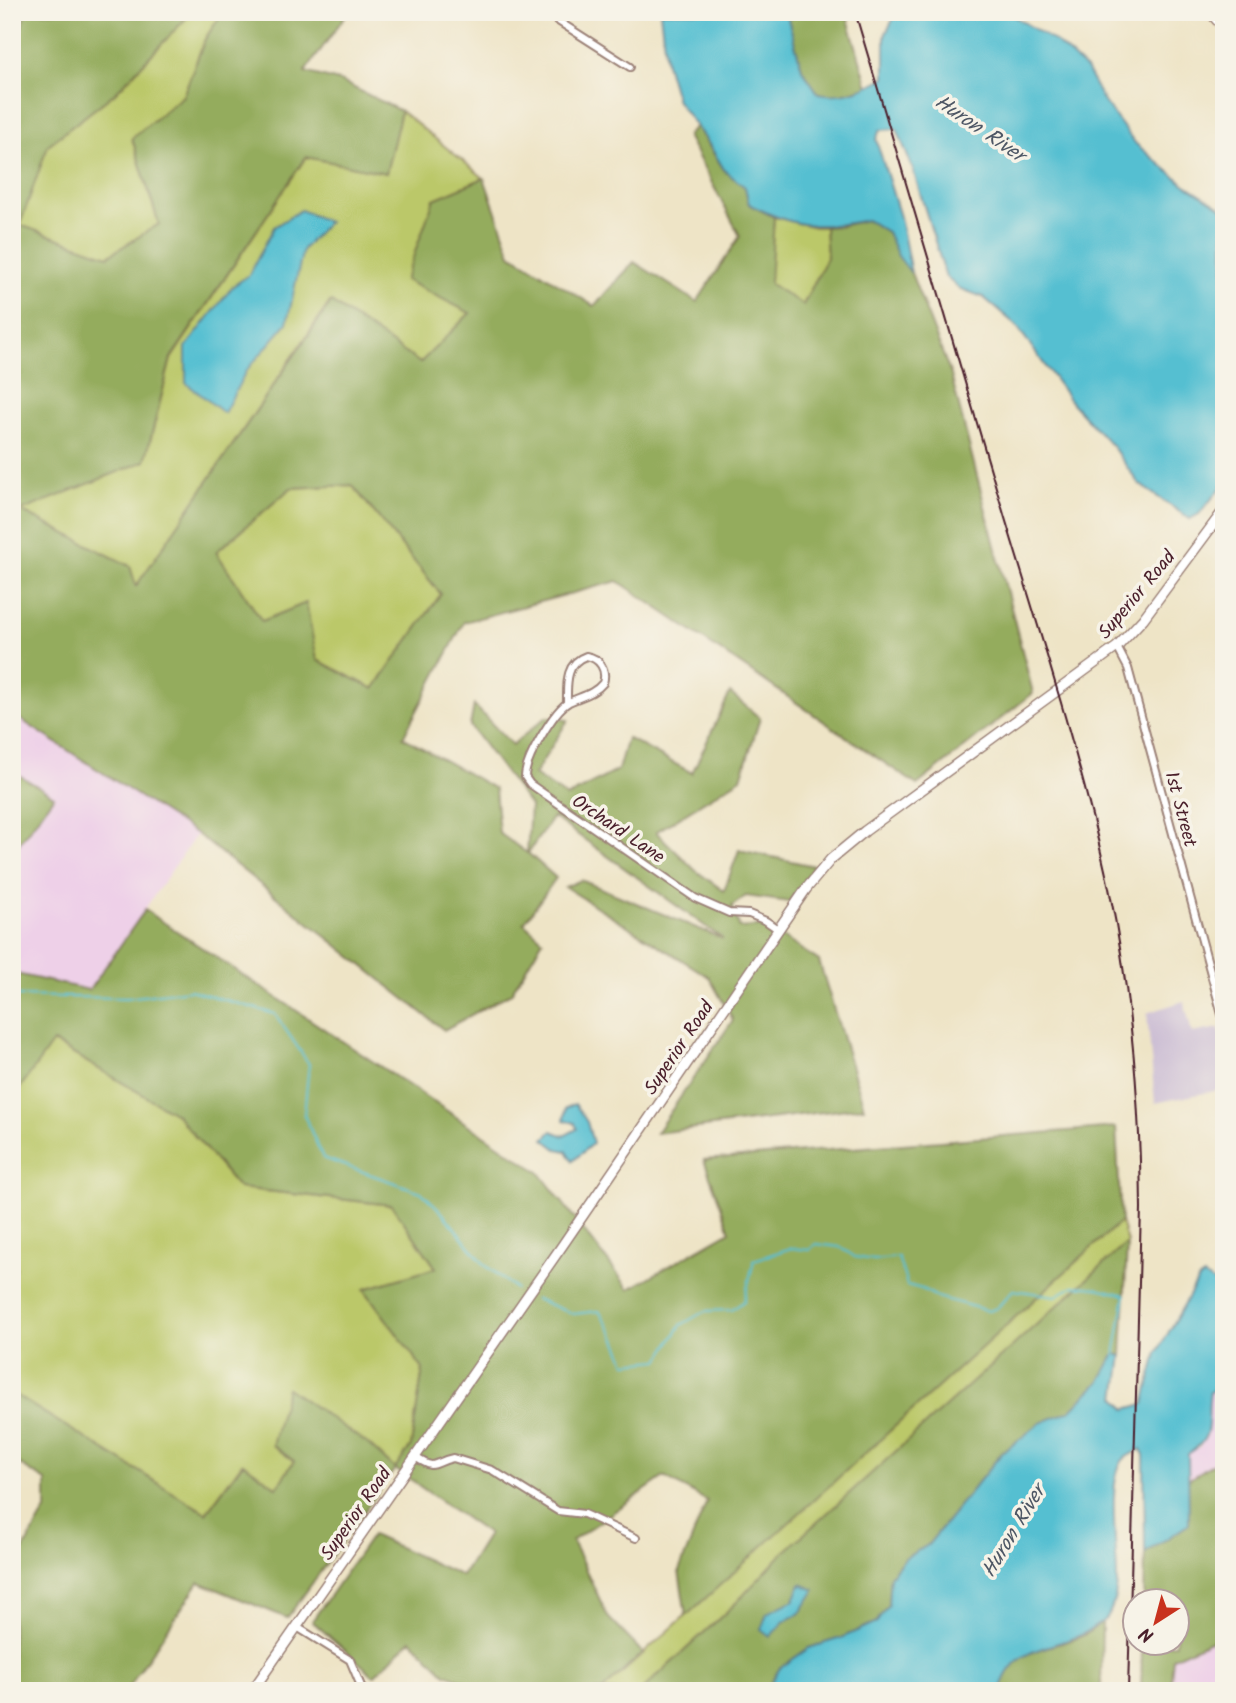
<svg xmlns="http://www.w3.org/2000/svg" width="1236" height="1703" viewBox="0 0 1236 1703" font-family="Kalam,sans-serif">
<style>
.built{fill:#eed0e8}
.industrial{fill:#ccbed4}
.green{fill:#bbc869;stroke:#82744a;stroke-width:2}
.forest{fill:#94ac5d;stroke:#6f6644;stroke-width:2;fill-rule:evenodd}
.water{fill:#55bfd1;stroke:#506f7e;stroke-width:2}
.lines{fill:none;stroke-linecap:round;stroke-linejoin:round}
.stream{stroke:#55bfd1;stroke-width:2}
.street-casing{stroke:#9c8278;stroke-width:10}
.secondary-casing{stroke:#9c8278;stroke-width:12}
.street{stroke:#fff;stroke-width:6}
.secondary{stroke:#fff;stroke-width:9}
.rail{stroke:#4a1f2b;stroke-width:2}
.labels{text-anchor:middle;stroke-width:7;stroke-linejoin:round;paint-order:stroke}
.street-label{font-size:19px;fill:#4a1f2b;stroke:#f7f3e8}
.water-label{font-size:21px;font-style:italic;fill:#4e5765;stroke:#f7f3e8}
</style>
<rect width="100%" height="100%" fill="#f7f3e8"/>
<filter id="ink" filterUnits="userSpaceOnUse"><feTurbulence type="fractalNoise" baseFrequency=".0143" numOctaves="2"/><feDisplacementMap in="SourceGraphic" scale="14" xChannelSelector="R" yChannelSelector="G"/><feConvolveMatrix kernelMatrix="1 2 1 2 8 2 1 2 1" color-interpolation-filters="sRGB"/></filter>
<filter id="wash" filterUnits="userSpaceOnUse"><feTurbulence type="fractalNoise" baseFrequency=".00686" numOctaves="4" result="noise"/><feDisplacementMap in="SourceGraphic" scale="28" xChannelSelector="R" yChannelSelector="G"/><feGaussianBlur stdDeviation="1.57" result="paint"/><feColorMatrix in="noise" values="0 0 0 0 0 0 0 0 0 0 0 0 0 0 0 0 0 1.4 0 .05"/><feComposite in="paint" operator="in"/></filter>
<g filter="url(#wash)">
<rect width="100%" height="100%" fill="#eee4c6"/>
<path class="built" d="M12,714L197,834L12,1099Z
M1217,1388L1221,1397L1224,1419V1691H1145L1176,1644L1175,1535L1188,1480V1454L1200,1447L1208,1434L1207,1408L1210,1392Z"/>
<path class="industrial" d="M1184,1001L1192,1033L1219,1028L1224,1043V1089L1155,1103L1147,1013Z"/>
<path class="green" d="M192,12H223L205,39L183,96L132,138L159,224L108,256L19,225L48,145L115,93Z
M401,111L484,178L434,199L470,313L420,363L330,302L136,587L20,511L145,461L171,359L306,157L386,173Z
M774,217L815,227H825L827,258L803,305L769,284Z
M352,485L441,594L374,689L317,660L262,621L216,552L291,488Z
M52,1042L176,1114L239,1188L392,1205L436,1268L364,1289L423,1369L411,1446L395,1469L368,1444L294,1461L277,1488L242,1463L206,1513L12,1393V1269L16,1268L12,1264V1099Z
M1121,1221L1127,1243L784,1553L737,1602L641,1691H602Z"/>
<path class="forest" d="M26,12H192L115,93L48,145L20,225L108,256L159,224L132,138L183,96L205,39L223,12H348L305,72L342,82L401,111L386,173L306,157L171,358L145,461L21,511L130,566L136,586L331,302L420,363L470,313L405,280L434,199L484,178L511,254L594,306L634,262L697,302L740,236L687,136L696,126L725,171L745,187L749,204L774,217L770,284L803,305L827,258L825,227L840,226L867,220L887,232L911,273L951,375L1033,693L917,785L618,581L464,622L403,737L495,789L499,833L527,853L530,806L470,726L474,705L512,745L546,717L568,720L534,775L567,797L618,770L627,738L692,773L730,693L760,718L741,778L656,832L695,870L724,891L739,850L814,866L789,902L746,896L732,906L740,928L765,926L819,961L864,1107L656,1133L733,1020L709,977L565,887L581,880L723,939L553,817L528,853L556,878L524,923L543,940L511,993L444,1030L197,834L12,714V39L18,38ZM352,485L441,594L374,689L317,660L306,603L262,621L216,552L291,488Z
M786,12H846L868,87L834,96L818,93L802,69Z
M12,771L54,796L12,853Z
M145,910L539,1172L629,1289L730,1231L704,1160L1116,1127L1121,1221L686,1616L679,1571L707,1501L664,1477L572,1541L608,1617L643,1653L602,1691H488L446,1674L411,1640L374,1676L312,1621L372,1535L462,1576L488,1534L395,1469L287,1618L199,1582L126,1691H12V1565L14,1566L46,1510V1481L12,1460V1393L206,1513L243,1463L277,1487L294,1461L272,1445L287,1388L368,1444L395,1469L411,1446L423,1369L364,1289L436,1268L392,1205L239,1188L176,1114L53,1042L12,1099V973L89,990Z
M1127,1243L1122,1356L1115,1354L1100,1381L1070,1411L1040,1423L1001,1454L928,1545L905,1558L890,1576L888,1605L877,1622L841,1638L809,1648L780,1668L766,1691H641L737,1602L783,1553Z
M1224,1456V1691H1221V1636L1173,1658L1170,1691H1141L1142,1644H1176V1602L1144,1601L1145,1553L1189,1524L1188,1480Z
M1102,1622L1101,1691H1000C1013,1643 1048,1652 1084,1635C1090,1632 1096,1626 1102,1622Z"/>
<path class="water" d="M660,12H786L802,69L818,93C842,98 864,90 885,77V35L897,12H1007L1057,43L1086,69L1104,102L1136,144L1183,183L1224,209V484L1199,514L1190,519L1139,484L1113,447L1072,403L1016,325L983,297L958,288L946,277L913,170L897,129L880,130L876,139L900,217L911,273L898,256L887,232L867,220C819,230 792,227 749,204L745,187L725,171L707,141L677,101L666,63Z
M301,210L328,222L303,249L287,323L246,371L224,413L186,383V347L233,286L249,275L274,227Z
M575,1104L587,1122L593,1143L573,1161L567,1151L557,1149L544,1139L552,1131L564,1136L577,1129L575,1123L564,1120L566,1108Z
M1204,1276L1224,1289V1419L1221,1397L1217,1388L1210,1392C1205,1421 1217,1436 1188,1454L1189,1524L1145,1553L1144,1455L1141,1449C1136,1452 1127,1455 1123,1460C1106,1479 1118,1556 1117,1583C1117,1592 1113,1606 1109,1614C1107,1619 1102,1622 1097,1625C1062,1653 1015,1637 1000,1691H766L780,1668L809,1648L841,1638L877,1622L888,1605L890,1576L905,1558L928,1545L1001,1454L1040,1423L1070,1411L1100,1381L1115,1354L1122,1356L1116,1398L1126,1409L1144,1404L1157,1353L1198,1280Z
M801,1584L815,1590L800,1613L783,1622L770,1637L761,1630L767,1613L794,1600Z"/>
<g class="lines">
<path class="stream" d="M12,996L127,998L190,990L275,1014L309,1064L304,1115L323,1158L421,1192L439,1209L485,1265L516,1289
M536,1299L573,1314L599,1311L616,1339L626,1363L659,1360L681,1325L705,1311L732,1310L744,1301L754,1260L791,1248L809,1250L816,1244L840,1247L855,1257L874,1260L898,1257L907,1285L922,1289L937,1297L989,1311L997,1308L1013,1290L1056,1296L1073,1286L1097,1288L1125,1295L1115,1355"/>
</g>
</g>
<g filter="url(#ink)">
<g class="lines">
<defs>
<path id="street" d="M544,12L630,67
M1117,647L1128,668L1224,1022
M567,703C567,684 565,663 586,656C600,658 607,670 603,683C594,694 582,696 569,702C554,710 525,760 525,777L530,784L695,898L729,913L749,914L766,921L779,930
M415,1457C438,1472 432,1462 453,1458L492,1470L558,1511L584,1514L636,1538
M297,1627L350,1660L363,1691"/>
<path id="secondary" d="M1210,12L1224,28
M252,1691L562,1246L806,889L831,859L865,831L1117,647L1143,619L1224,510"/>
</defs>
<use href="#street" class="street-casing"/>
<use href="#secondary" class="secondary-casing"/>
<use href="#street" class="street"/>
<use href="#secondary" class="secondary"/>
<path class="rail" d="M855,12C906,181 955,349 1005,518C1042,640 1082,763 1109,888C1131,993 1140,1101 1141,1208L1128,1691"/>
</g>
</g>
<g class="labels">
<g class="street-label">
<text transform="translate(1136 594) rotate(-50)" y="7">Superior Road</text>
<text transform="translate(1182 809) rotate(75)" y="7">1st Street</text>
<text transform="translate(619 828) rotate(34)" y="7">Orchard Lane</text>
<text transform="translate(678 1047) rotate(-56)" y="7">Superior Road</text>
<text transform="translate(355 1513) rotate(-55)" y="7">Superior Road</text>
</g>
<g class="water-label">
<text transform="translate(980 128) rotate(34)" y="7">Huron River</text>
<text transform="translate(1013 1531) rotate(-59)" y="7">Huron River</text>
</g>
</g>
<rect width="1236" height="1703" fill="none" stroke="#f7f3e8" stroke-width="42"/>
<g transform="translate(1156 1622) rotate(216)"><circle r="33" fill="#f7f3e8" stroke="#b29e9c" stroke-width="2"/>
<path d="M0-5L12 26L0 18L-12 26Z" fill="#c8321e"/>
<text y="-10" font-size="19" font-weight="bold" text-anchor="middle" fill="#4a1f2b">N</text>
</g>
</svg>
